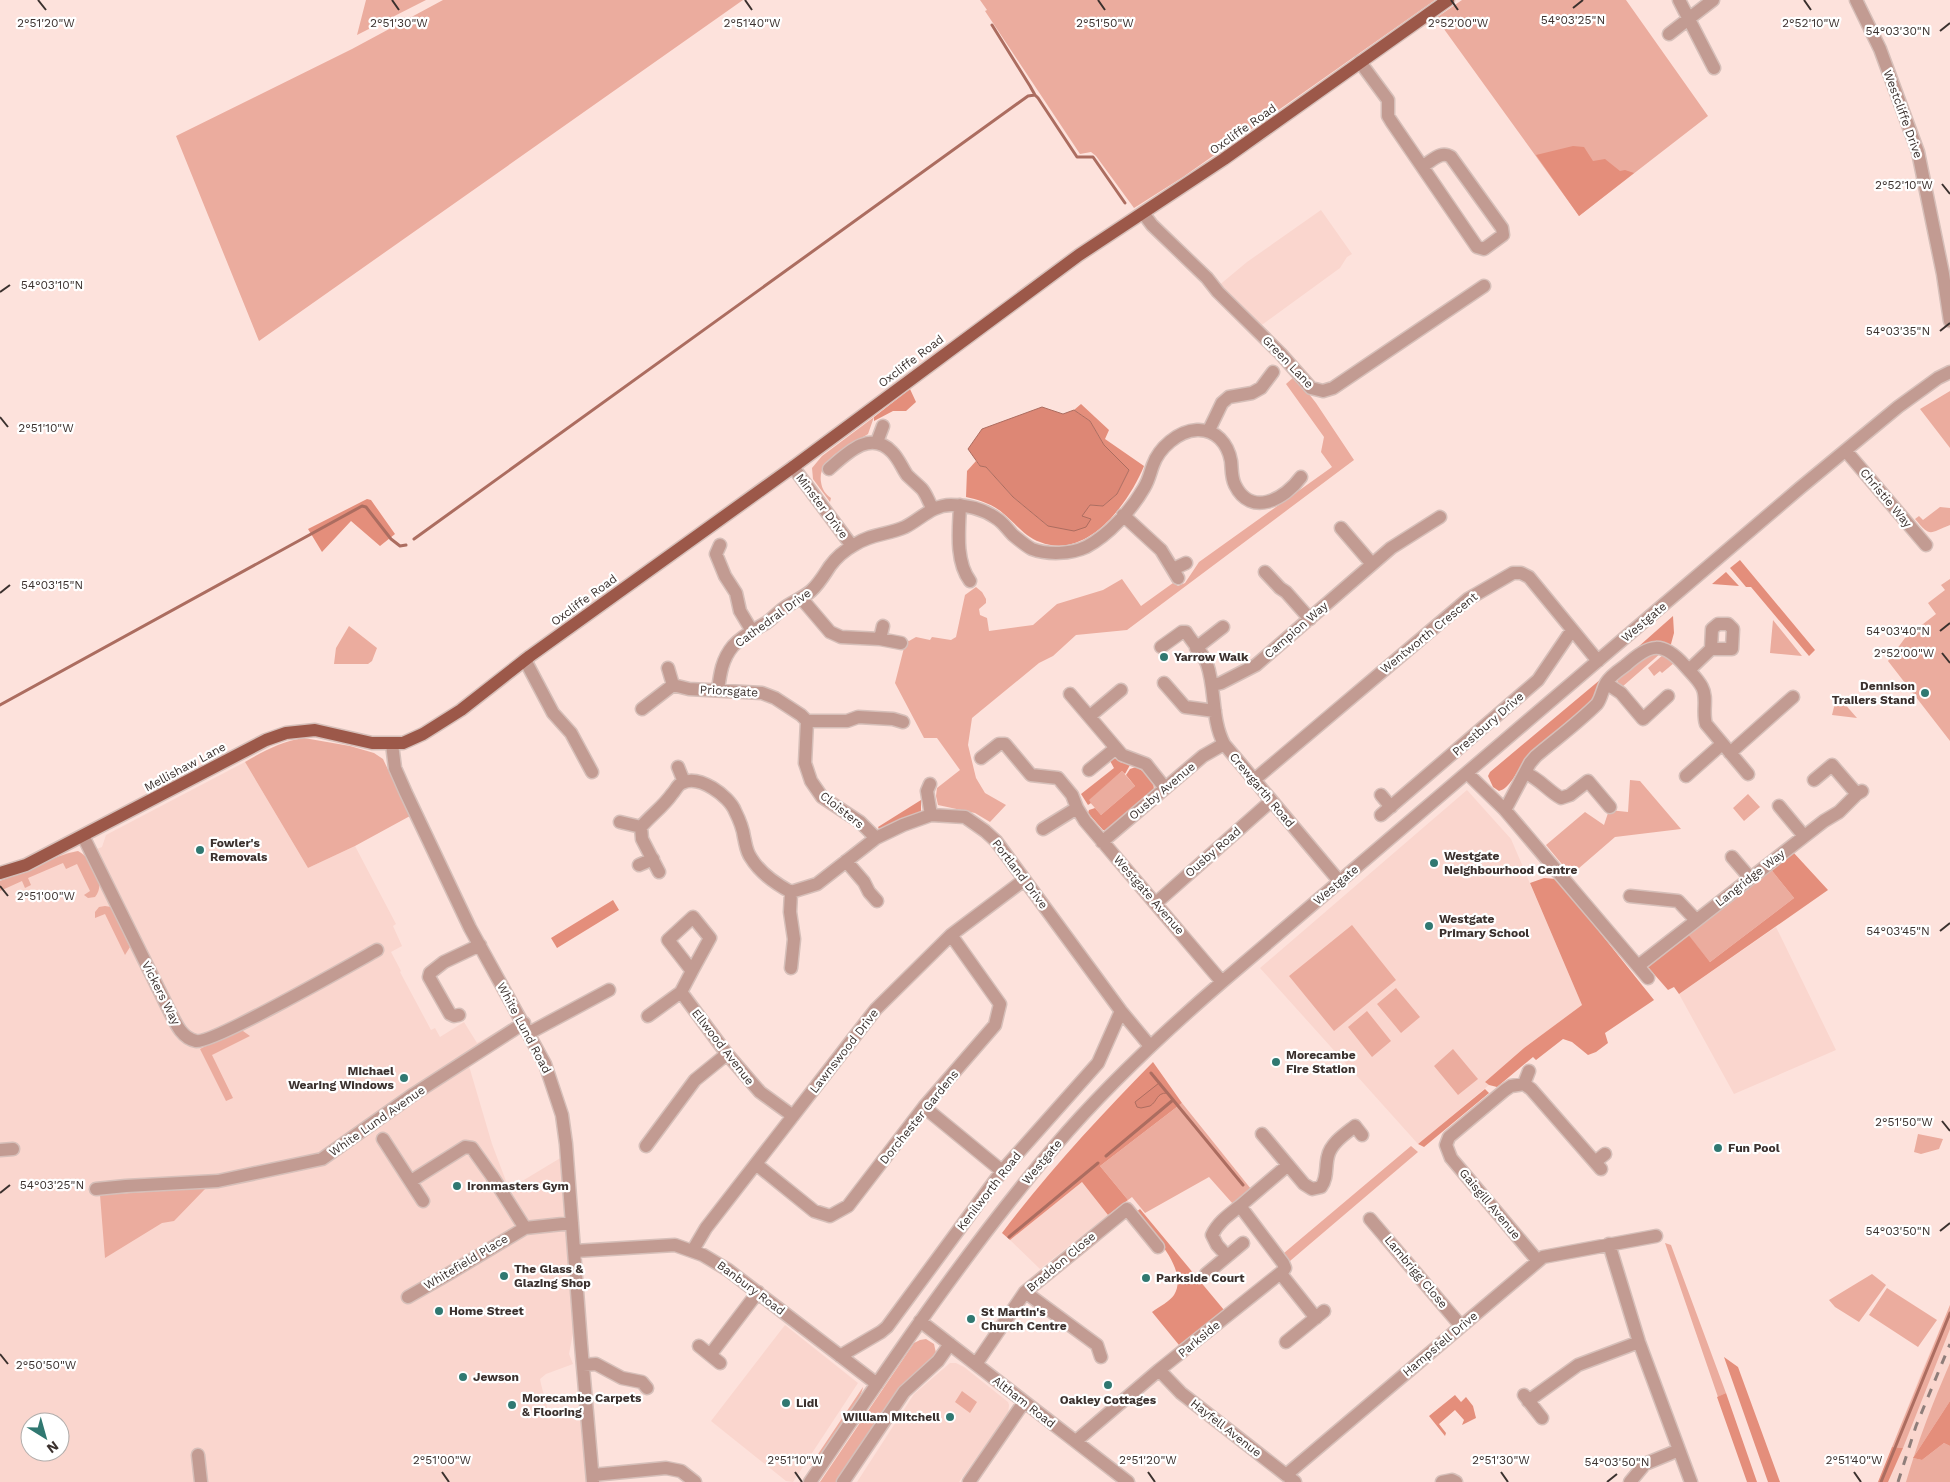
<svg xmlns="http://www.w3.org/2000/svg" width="1950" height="1482" viewBox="0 0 1950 1482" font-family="'Work Sans',sans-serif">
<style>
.built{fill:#fad6ce;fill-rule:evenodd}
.green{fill:#ebac9e}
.forest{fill:#e48e7b}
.water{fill:#dd8775;stroke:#ac6d60}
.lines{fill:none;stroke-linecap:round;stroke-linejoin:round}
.stream{stroke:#ac6d60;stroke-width:3}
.minor-casing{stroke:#d6bfb9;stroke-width:15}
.major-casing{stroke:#d6bfb9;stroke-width:15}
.minor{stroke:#c29b92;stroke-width:12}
.major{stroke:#9c5849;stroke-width:12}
.rail{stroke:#8f7e7a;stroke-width:3;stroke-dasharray:9 9;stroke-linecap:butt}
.ticks{fill:none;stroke:#3b312e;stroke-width:2}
.poi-dot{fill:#307871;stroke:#fff;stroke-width:2}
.labels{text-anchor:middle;stroke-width:4.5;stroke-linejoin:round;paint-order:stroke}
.street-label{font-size:12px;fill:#3b312e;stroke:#fff}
.poi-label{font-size:12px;font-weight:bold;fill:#3b312e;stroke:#fff;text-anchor:start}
.ticks-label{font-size:12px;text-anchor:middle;fill:#3b312e;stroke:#fff;stroke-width:4.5;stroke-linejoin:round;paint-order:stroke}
</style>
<rect width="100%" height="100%" fill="#fde2dc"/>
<path class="built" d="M1321,210L1352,254L1347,257L1340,268L1259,327L1217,287L1247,262Z
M245,762L308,868L355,846L396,924L393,926L402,946L391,952L401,971L400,972L431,1030L435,1028L440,1037L464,1022L477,1043L510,1024L518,1036L469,1066L492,1144L509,1189L562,1157L574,1328L569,1354L573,1364L546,1374L540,1379L541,1384L549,1415L586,1416L590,1482H0V881L22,874L66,853L78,851L83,854L102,847L106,835ZM30,1422H60V1452H30Z
M1467,790L1511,839L1582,1005L1524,1048L1485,1082L1489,1085L1418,1144L1260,968Z
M1776,927L1836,1050L1734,1094L1679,994Z
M1082,1182L1108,1215L1040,1269L1010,1240Z
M1950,1305V1482H1878L1922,1371Z
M785,1325L858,1383L793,1482L786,1481L711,1421Z
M950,1363H956L964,1367L1008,1402L1009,1405L1008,1414L959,1482H857L914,1394Z"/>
<path class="green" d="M366,0H426L357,35Z
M443,0H743L259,341L176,136L352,49Z
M980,0H1435L1183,177L1134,208L1096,156L1091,152L1080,154L985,11L987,10Z
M1462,0H1626L1708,116L1579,216L1436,18Z
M1295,376L1316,403L1354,460L1127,630L1076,635L1053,656L1039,663L972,718L968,745L976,778L985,793L1006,805L990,822L975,813L938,805L936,796L937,788L960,770L937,738H924L895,683L906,640L909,641L916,637L930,640L932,637L951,640L956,637L965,595L976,587L982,592L986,599V603L979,609L980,615L987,618L989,631L1033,625L1057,604L1103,590L1122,579L1141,606L1173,583L1178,586L1185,583L1199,562L1332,467L1321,452L1324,437L1286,384Z
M1950,391V448L1920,409Z
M874,417L868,434C851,445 817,458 821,482C822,489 825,494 831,498L830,502L813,479L812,468L822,456Z
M1940,507L1950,508V525C1929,533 1931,538 1915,519L1919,516L1923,520Z
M1950,579V741L1888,661L1905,638L1936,614L1928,603L1945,590L1941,585Z
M1773,620L1802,656L1770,653Z
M349,626L377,648L372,661L368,664H334L336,648Z
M1661,653L1622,687L1618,685L1617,678L1641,657Z
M1664,654L1674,663L1662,673L1660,671L1654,676L1648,668Z
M1837,695L1857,718L1832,715Z
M304,738L350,746L374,753L383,759L410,816L355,846L308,868L245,762C264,751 282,741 304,738Z
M1122,771L1135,786L1101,815L1088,800Z
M1630,780L1640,781L1681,829L1615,837L1571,875L1546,845L1585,812L1604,825L1609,810L1628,812Z
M1748,794L1760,807L1744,821L1733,808Z
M78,851C92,859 107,883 95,897L88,898L84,895L90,891L77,864L66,869L63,863L28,878L31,885L25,888L22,881L0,891V881C26,872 52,856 78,851Z
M1769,867L1794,898L1710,962L1687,934Z
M105,906L111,907L130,947L125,955L105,914L95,918V912L99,907Z
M1352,925L1396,980L1334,1031L1289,976Z
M1396,988L1420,1017L1401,1033L1377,1004Z
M1367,1011L1391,1041L1372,1057L1348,1027Z
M237,1030L243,1031L250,1036L212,1055L233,1098L226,1101L200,1049Z
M1453,1049L1478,1079L1458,1095L1434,1066Z
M1182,1103L1251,1189L1233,1204L1209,1177L1145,1213L1132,1197L1128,1200L1100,1166Z
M1918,1134L1943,1139L1939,1149L1921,1154L1914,1152Z
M1411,1146L1418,1152L1290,1261L1284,1253Z
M206,1188L174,1221L162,1223L105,1258L100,1195Z
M1665,1243L1671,1245L1726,1393L1718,1397Z
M1872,1274L1886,1285L1859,1322L1835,1307L1829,1300Z
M1887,1288L1937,1320L1918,1347L1869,1315Z
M1950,1305V1329L1903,1448L1892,1447Z
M926,1339L934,1344L936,1353L900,1388L837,1482H820L914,1343L920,1340Z
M1950,1363V1401L1913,1458L1922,1460L1944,1443L1950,1446V1482H1906C1918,1441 1933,1402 1950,1363Z
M863,1387C861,1402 825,1447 814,1463L810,1466Z
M962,1391L977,1402L970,1413L955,1402Z"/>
<path class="forest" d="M1573,146L1584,147L1593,161L1605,159L1620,171L1625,170L1634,173L1579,216L1536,155Z
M910,389L916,402L906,411H893L874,421V417Z
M1081,404L1109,430L1105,439L1144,466C1129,503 1087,561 1040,542C1025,537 1016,524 1004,514C993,504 979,500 966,497L967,471L976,461L980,466L986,467L1013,497L1048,526L1081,516L1090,505L1103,506L1117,494L1129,470L1104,445L1090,421L1074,410Z
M367,499L371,500L395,534L380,546L351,521L322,552L308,529Z
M1740,560L1815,650L1809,656L1751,587H1746L1730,568Z
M1726,572L1739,586L1712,584Z
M1673,616L1674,633L1671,644L1668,646L1653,644L1638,647Z
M1601,679C1594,717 1549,732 1526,759C1518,768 1511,788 1499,791L1493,787L1488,776L1490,772Z
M1115,756L1120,762L1130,765L1125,774L1122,771L1089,800L1091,803L1088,805L1081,794L1114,768L1109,759Z
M1136,767C1145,772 1154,778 1154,790L1108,831L1103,830L1088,813L1089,810L1095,808L1101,815L1135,786L1126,775L1130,769Z
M921,800V812L879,829L878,827Z
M1793,852L1828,890L1679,994L1674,987L1668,990L1647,966L1687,933L1710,962L1794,898L1769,867Z
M1544,878L1557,879L1654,1000L1605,1033L1608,1043L1596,1052L1588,1055L1572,1042L1563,1039L1536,1060L1533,1057L1497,1087L1489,1085L1485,1082L1524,1048L1582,1005L1530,883Z
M613,900L619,910L557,948L551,938Z
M1153,1062L1182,1103L1100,1166L1128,1200L1108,1215L1082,1182L1010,1240L1002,1233C1048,1172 1100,1116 1153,1062Z
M1485,1089L1489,1093L1424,1147L1418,1144Z
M1140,1209L1224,1310L1179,1345L1152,1312C1159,1307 1170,1301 1174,1295C1190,1269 1150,1231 1135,1213Z
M1724,1357L1738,1367L1780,1482H1768Z
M1726,1393L1757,1482H1747L1717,1397Z
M1455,1395L1461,1402L1466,1397L1473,1406L1476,1418L1462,1425L1464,1420L1455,1410L1439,1424L1446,1433L1445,1436L1429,1416Z
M1950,1401V1446L1944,1443L1922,1460L1913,1458Z
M1892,1447L1903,1448L1888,1482H1878Z"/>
<path class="water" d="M1042,407L1063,414L1074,410L1090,421L1104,445L1129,470L1117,494L1103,506L1090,505L1082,516L1091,519L1086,527L1074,531L1048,526L1013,497L986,467L980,466L968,449L982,429Z
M1159,1083L1167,1093C1156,1093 1158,1101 1150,1106L1141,1108L1137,1107L1135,1102Z"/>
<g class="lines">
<path class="stream" d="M992,25L1030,86L1035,95
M414,539L1028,96L1035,95L1038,98L1077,157H1093L1125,203
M0,705L362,506L366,507L391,539L400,546L406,545
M1151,1073L1243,1185
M1106,1156L1173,1100
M1009,1237L1098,1163
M1881,1482L1950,1313"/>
<defs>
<path id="minor" d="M1679,0L1714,68
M1856,0L1880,49L1918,152L1943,274L1950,321
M1669,34L1713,0
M1360,62L1388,100V116L1391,121L1477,247L1484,249L1503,235L1502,228L1451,157C1441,150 1432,161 1423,166
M1143,213L1152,225L1207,278L1218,292L1280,353L1311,388L1323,391L1333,388L1484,286
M1209,430L1222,403L1229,397L1252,393L1261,388L1273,372
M877,442L883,426
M1846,451L1926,545
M793,467L852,546
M829,469C847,453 871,429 892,452C899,459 902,468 907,475C912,480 917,484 922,489C927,495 929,503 933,509
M960,505C959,529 955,561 970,581
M1123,515L1161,550L1178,578
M1341,528L1372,564
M720,545L716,554L725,576L736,593L740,611L752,631
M1173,569L1186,563
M1265,572L1280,588L1286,592L1310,619
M801,598L830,632L841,637L880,639L901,643
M880,639L883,626
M1161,647L1182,632H1186C1192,642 1203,653 1207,664C1216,690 1211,719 1224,744L1340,882
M1196,648L1223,627
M525,660L553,713L571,733L592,772
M668,668L673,685
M1689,670L1711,649L1712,629L1718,624H1728L1733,629L1732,649H1711
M1164,683L1185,707L1215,711
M1606,683L1621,693L1643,719L1668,696
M1213,685L1221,683L1256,665L1391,548L1440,517
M718,690C720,674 722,659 733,646C742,636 754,630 766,623C772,619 777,613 784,608C792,602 803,598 811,591C819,584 824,575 830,566C836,558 845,550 854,545C872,533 888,535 905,527C921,519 932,505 951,505C968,505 982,508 996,518C1003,522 1007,529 1013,535C1018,539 1026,546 1032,549C1048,555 1071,554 1086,547C1109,535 1132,509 1144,488C1149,480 1150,473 1153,465C1159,448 1178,431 1197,430C1216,429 1228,444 1231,461C1232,469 1231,477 1235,485C1251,518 1285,499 1301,477
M1070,694L1122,755L1146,764L1165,788
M642,709L673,685L689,689L762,693L775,698L801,715L807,721
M1090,716L1121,690
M807,721L805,763L811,781L822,797L860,822L876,838
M807,721H847L858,717L893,719L903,722
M392,744L395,768L406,793L470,928L545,1064L562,1115L566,1144L581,1344L593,1482
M1730,753L1793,697
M981,758L999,744H1005L1031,775L1058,778L1072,795L1077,808L1085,821L1222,982
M678,767L684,782
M1089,770L1116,748
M1467,773L1505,810L1648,978
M1525,773C1539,778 1548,791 1561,798L1570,795L1588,781L1610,807
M1686,776L1722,744
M1254,780L1468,599L1513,573H1521L1529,577L1598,661
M1814,780L1832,765L1857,794
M930,784L927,791L931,815
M1381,795L1391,807
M1779,806L1804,836
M1505,810L1530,763L1536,756C1556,739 1578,723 1597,704C1602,697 1602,690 1606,683C1610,676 1619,670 1626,665C1650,644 1662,640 1685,666C1691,673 1698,679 1702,687C1708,698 1702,712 1706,724L1748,774
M1381,815L1538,680L1572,630
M620,822L641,827
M1043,829L1077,808
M83,836L167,1006C174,1019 180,1038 196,1041C212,1044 352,964 377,950
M1102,842L1203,756L1224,744
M1732,857L1750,878
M846,861L864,882L869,892L877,901
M639,865L653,859
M659,872L642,839L641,827C651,815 663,807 672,794C676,790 677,785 682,783C699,774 729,796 735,811C739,819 743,829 744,837C746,845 746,851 751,858C760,873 776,884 791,892
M791,892L817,884L876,838L903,825L931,815L965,817L985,831L996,841L1121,1011L1150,1046
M1630,896L1678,901L1696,920
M1156,903L1271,801
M1638,966L1824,821L1839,812L1857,794L1862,791
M791,968L794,939L790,912L791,892
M681,992L727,1054L760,1092L793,1116
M459,1015L454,1016L450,1014L429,977L430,973L444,962L480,945
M648,1016L681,992L692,971L668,940L693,917L710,938L692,971
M529,1033L609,990
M1524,1084L1529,1071
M924,1107L1002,1171
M1262,1134L1304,1184L1312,1189L1321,1187C1328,1177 1325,1167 1328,1156C1331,1143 1345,1134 1355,1126L1362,1135
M383,1139L423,1201
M646,1146L695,1080L727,1054
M0,1150L13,1149
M1595,1162L1605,1154
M756,1164L814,1211L830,1216L848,1206L924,1107L995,1025L1000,1004L951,935
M411,1181L465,1147L472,1148L492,1176L525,1228
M96,1189L126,1186L218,1181L322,1159L414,1094L524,1023
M1370,1219L1461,1326
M1609,1244L1639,1342L1691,1482
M693,1250L706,1228L876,1009L951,935L1024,880
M575,1251L675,1245L703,1255L728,1270L877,1384
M1227,1256L1217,1245L1212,1235C1218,1222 1230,1214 1240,1206
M1538,1261L1451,1158L1446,1145L1449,1137L1505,1090L1511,1086L1524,1084L1531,1089L1601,1169
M1206,1274L1243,1243
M1281,1274L1316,1318
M1025,1292L1097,1345L1101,1357
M408,1297L450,1273L525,1228L572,1223
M920,1321L1128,1482
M1286,1342L1324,1311
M699,1346L720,1363
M710,1355L758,1292
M840,1356L881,1332L887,1327L1002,1171L1098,1063L1121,1011
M976,1364L1025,1292L1127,1209L1158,1247
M583,1365L596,1364L622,1378L642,1382L647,1388
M1159,1370L1181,1393L1295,1482
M1524,1395L1542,1418
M1528,1401L1578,1365L1639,1342
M1076,1441L1159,1370L1283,1271L1285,1268L1283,1263L1240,1206L1288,1165
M198,1455L201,1482
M593,1475L666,1468L681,1471L695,1482
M1286,1475L1543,1257L1656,1236
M810,1482C888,1367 965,1252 1055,1146C1106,1086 1163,1033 1222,982L1800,488L1898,407L1938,378L1950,372
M843,1482L904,1392L938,1361L950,1344
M969,1482L1024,1402
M1442,1482L1452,1480L1456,1482
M1630,1482L1645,1464L1679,1450"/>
<path id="major" d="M0,873L26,865L266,740L286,733L315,730L372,743H403L423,734L461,710L530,656L793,467L1079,255L1224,159L1448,0"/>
</defs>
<use href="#minor" class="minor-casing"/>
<use href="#major" class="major-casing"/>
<use href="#minor" class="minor"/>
<use href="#major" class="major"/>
<path class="rail" d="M1898,1482L1916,1426L1950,1344"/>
</g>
<path class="ticks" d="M38,0L46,10M392,0L399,10M745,0L752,10M1098,0L1105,10M1451,0L1458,10M1804,0L1811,10M1573,8L1583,0M1940,31L1950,23M1942,184L1950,194M0,292L10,285M1940,331L1950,323M0,417L8,427M0,593L10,585M1940,631L1950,623M1942,653L1950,663M0,886L8,896M1940,931L1950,923M1942,1121L1950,1131M0,1193L10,1185M1940,1231L1950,1223M0,1354L8,1364M442,1472L449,1482M795,1472L802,1482M1148,1472L1155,1482M1501,1472L1508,1482M1854,1472L1861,1482M1607,1482L1617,1474"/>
<g class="poi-dot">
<circle cx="1164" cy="657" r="5"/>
<circle cx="1925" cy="693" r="5"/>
<circle cx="200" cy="850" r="5"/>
<circle cx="1434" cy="863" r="5"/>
<circle cx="1429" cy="926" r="5"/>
<circle cx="1276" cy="1062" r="5"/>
<circle cx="404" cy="1078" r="5"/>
<circle cx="1718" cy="1148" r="5"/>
<circle cx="457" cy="1186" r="5"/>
<circle cx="504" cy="1276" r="5"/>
<circle cx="1146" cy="1278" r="5"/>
<circle cx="439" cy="1311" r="5"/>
<circle cx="971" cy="1319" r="5"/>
<circle cx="463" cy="1377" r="5"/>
<circle cx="1108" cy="1385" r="5"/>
<circle cx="786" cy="1403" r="5"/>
<circle cx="512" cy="1405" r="5"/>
<circle cx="950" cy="1417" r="5"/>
</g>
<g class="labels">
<g class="street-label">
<text transform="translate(1903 114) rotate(70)" y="4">Westcliffe Drive</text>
<text transform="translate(1243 129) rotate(-35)" y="4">Oxcliffe Road</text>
<text transform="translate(911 361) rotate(-37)" y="4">Oxcliffe Road</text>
<text transform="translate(1288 362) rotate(46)" y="4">Green Lane</text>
<text transform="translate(1886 498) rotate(50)" y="4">Christie Way</text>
<text transform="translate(822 506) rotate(53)" y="4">Minster Drive</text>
<text transform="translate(584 600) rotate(-36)" y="4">Oxcliffe Road</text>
<text transform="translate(773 618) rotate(-36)" y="4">Cathedral Drive</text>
<text transform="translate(1644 622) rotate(-40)" y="4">Westgate</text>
<text transform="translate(1296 630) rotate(-41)" y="4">Campion Way</text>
<text transform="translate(1429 633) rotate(-39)" y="4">Wentworth Crescent</text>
<text transform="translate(729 691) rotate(3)" y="4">Priorsgate</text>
<text transform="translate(1488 724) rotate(-41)" y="4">Prestbury Drive</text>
<text transform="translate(185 767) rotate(-28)" y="4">Mellishaw Lane</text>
<text transform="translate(1262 790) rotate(50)" y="4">Crewgarth Road</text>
<text transform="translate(1162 791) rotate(-40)" y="4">Ousby Avenue</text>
<text transform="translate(842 810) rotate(38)" y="4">Cloisters</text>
<text transform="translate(1213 852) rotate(-41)" y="4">Ousby Road</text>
<text transform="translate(1020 874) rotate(53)" y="4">Portland Drive</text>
<text transform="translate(1750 878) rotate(-38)" y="4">Langridge Way</text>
<text transform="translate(1336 885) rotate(-40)" y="4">Westgate</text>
<text transform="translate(1149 895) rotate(49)" y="4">Westgate Avenue</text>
<text transform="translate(161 993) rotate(63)" y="4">Vickers Way</text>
<text transform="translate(524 1028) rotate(62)" y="4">White Lund Road</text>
<text transform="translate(723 1047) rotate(52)" y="4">Ellwood Avenue</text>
<text transform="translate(844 1051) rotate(-52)" y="4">Lawnswood Drive</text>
<text transform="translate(919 1117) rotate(-51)" y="4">Dorchester Gardens</text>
<text transform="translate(377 1121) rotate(-35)" y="4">White Lund Avenue</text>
<text transform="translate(1042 1162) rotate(-50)" y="4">Westgate</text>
<text transform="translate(989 1191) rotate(-52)" y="4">Kenilworth Road</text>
<text transform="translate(1490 1204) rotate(50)" y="4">Gaisgill Avenue</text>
<text transform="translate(466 1262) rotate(-31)" y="4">Whitefield Place</text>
<text transform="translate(1061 1262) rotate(-40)" y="4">Braddon Close</text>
<text transform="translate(1416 1272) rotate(50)" y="4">Lambrigg Close</text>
<text transform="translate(751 1288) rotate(37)" y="4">Banbury Road</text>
<text transform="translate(1199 1339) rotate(-39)" y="4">Parkside</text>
<text transform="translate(1440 1344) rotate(-40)" y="4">Hampsfell Drive</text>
<text transform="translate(1024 1402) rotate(38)" y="4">Altham Road</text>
<text transform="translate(1226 1428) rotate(38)" y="4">Hayfell Avenue</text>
</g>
<g class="poi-label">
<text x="1174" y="661">Yarrow Walk</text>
<text x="1915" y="690" text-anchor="end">Dennison<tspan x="1915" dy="14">Trailers Stand</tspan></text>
<text x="210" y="847">Fowler's<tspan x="210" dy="14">Removals</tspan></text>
<text x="1444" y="860">Westgate<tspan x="1444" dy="14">Neighbourhood Centre</tspan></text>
<text x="1439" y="923">Westgate<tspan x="1439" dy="14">Primary School</tspan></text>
<text x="1286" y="1059">Morecambe<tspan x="1286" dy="14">Fire Station</tspan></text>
<text x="394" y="1075" text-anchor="end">Michael<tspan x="394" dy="14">Wearing Windows</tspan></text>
<text x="1728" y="1152">Fun Pool</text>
<text x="467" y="1190">Ironmasters Gym</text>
<text x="514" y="1273">The Glass &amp;<tspan x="514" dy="14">Glazing Shop</tspan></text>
<text x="1156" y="1282">Parkside Court</text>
<text x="449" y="1315">Home Street</text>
<text x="981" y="1316">St Martin's<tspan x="981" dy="14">Church Centre</tspan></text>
<text x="473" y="1381">Jewson</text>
<text x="522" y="1402">Morecambe Carpets<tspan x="522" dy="14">&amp; Flooring</tspan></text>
<text x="1108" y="1404" text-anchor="middle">Oakley Cottages</text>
<text x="796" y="1407">Lidl</text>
<text x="940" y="1421" text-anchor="end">William Mitchell</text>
</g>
</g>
<g class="ticks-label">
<text x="1573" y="24">54°03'25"N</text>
<text x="46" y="27">2°51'20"W</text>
<text x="399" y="27">2°51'30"W</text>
<text x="752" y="27">2°51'40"W</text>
<text x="1105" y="27">2°51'50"W</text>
<text x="1458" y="27">2°52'00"W</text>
<text x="1811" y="27">2°52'10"W</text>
<text x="1898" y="35">54°03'30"N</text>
<text x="1904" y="189">2°52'10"W</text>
<text x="52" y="289">54°03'10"N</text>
<text x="1898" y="335">54°03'35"N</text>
<text x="46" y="432">2°51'10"W</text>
<text x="52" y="589">54°03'15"N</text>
<text x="1898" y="635">54°03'40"N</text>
<text x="1904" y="657">2°52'00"W</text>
<text x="46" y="900">2°51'00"W</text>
<text x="1898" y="935">54°03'45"N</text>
<text x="1904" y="1126">2°51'50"W</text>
<text x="52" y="1189">54°03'25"N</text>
<text x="1898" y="1235">54°03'50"N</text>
<text x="46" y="1369">2°50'50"W</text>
<text x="442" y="1464">2°51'00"W</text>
<text x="795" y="1464">2°51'10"W</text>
<text x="1148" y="1464">2°51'20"W</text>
<text x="1501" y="1464">2°51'30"W</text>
<text x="1854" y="1464">2°51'40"W</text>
<text x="1617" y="1466">54°03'50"N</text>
</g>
<g transform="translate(45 1437) rotate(143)"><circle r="24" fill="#ffffff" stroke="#b1adab"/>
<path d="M0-4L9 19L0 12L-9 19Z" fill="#307871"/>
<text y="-8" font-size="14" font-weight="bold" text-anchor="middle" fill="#3b312e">N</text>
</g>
</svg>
